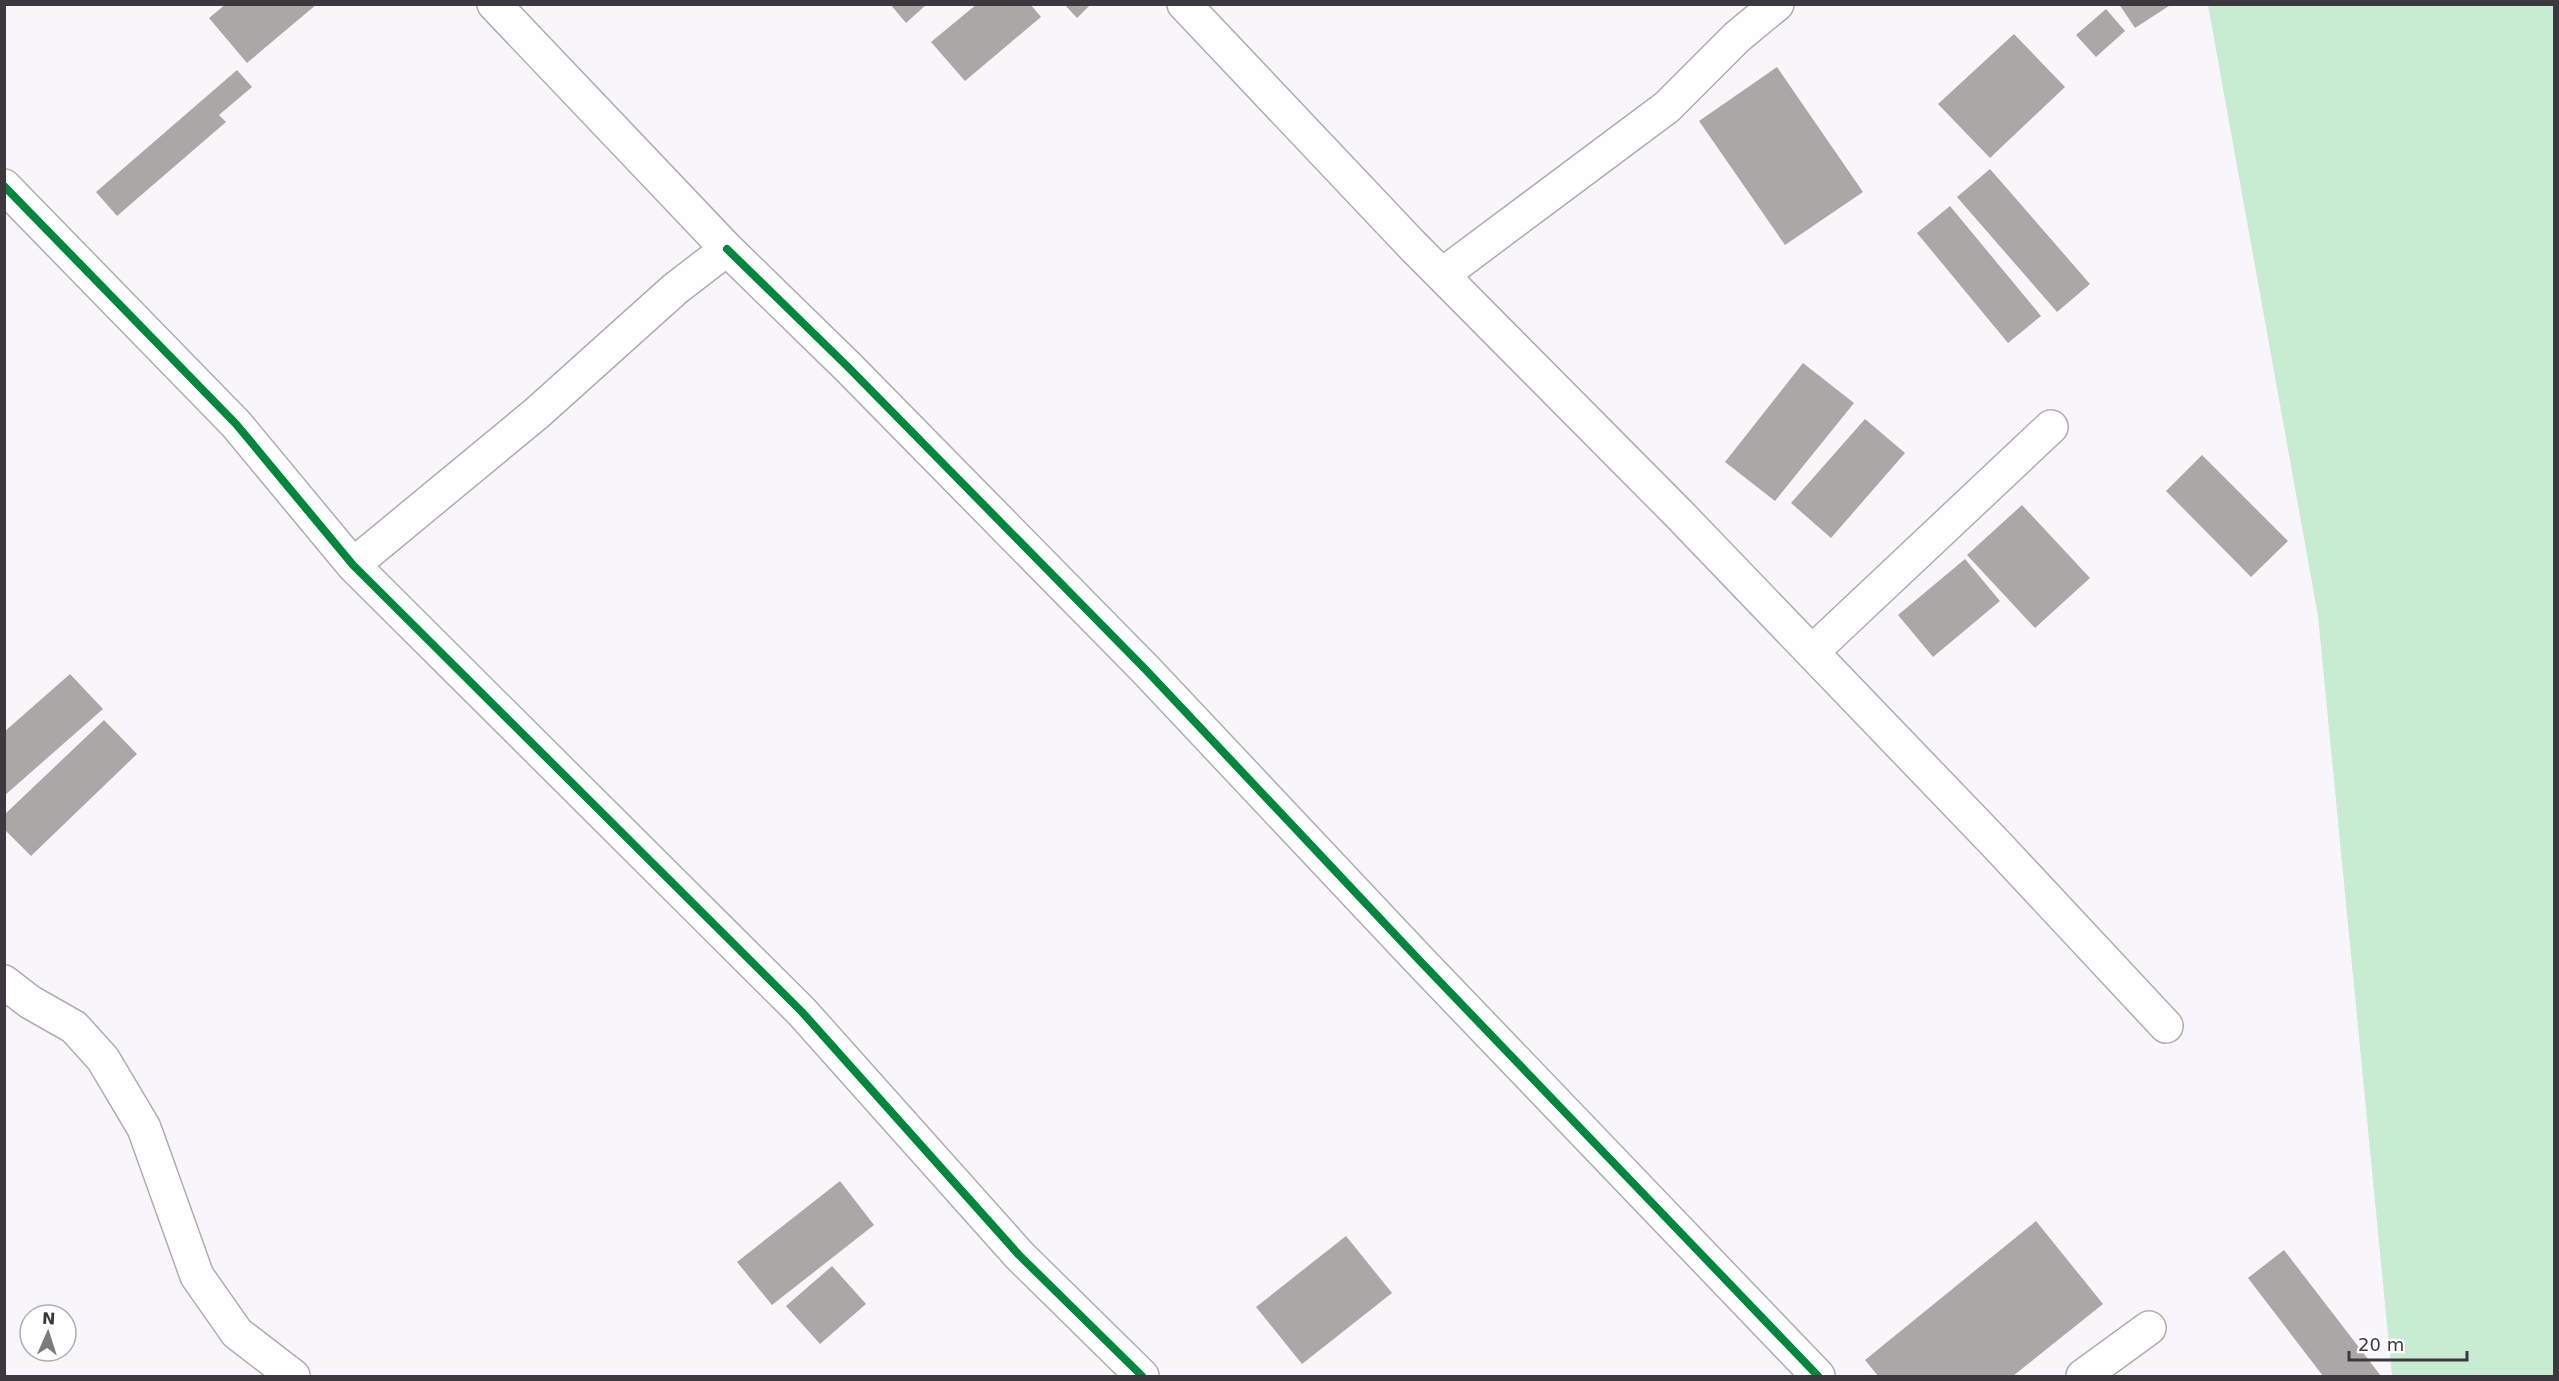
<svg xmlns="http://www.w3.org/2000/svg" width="2559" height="1381" viewBox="0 0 2559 1381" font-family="'DejaVu Sans',sans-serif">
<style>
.green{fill:#c7ecd1}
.building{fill:#aba7a6}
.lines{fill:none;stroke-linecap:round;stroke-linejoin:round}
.street-casing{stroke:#b0acb2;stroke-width:36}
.street{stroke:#fefefe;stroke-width:33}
.cycleway-casing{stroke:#fff;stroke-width:11}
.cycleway{stroke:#00873e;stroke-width:8}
</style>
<rect width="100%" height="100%" fill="#f9f6fb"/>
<path class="green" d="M2208,5H2554V1376H2392L2318,616Z"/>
<path class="building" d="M226,4H317L247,63L209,18Z
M890,4H927L906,23Z
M977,4H1030L1041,17L965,81L931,42Z
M1064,4H1091L1077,18Z
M2119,4H2172L2135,28Z
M2106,9L2125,31L2096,57L2076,35Z
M2014,34L2065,87L1990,158L1938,104Z
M1777,67L1863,192L1785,245L1699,121Z
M237,70L252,87L219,115L226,122L117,216L96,192Z
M1990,169L2090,284L2057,312L1957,197Z
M1950,206L2041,316L2008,343L1917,233Z
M1803,363L1854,403L1775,501L1725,462Z
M1865,419L1905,453L1831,538L1791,503Z
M2202,455L2288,541L2251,577L2166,491Z
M2022,505L2090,578L2035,628L1967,555Z
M1965,559L2000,601L1933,657L1898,615Z
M70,674L103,709L4,796V732Z
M104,720L137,754L31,856L4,829V815Z
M840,1181L874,1225L772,1305L737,1262Z
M2036,1221L2103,1304L2013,1376H1878L1865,1360Z
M1346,1236L1392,1293L1302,1364L1256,1307Z
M2284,1250L2381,1376H2323L2248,1278Z
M832,1266L866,1304L820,1344L786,1306Z"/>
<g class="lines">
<defs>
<path id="street" d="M1184,4L1413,246L1678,513L1997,845L2166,1026
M4,186L236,424L353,565L802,1012L1019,1255L1142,1376
M727,249L848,367L1146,670L1420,961L1818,1376
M1442,275L1667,107L1737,37L1777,4
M353,565L537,413L675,289L727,249L494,4
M1812,652L2051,427
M4,982L30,1002L74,1027L103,1059L144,1128L197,1276L237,1333L293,1376
M2083,1376L2149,1328"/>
</defs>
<use href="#street" class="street-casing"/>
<use href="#street" class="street"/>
<defs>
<path id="cycleway" d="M4,186L236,424L353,565L802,1012L1019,1255L1142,1376
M727,249L848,367L1146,670L1420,961L1818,1376"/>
</defs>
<use href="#cycleway" class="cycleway-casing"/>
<use href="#cycleway" class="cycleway"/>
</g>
<rect width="2559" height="1381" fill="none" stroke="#3d3840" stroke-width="12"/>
<g transform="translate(48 1333) rotate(3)"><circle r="28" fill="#ffffff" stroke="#b1afb3" stroke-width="1.5"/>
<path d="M0-4.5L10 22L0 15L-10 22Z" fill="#7f7a81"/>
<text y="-9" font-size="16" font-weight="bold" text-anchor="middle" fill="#3d3840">N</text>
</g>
<path d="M2349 1351v9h118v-9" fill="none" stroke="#3d3840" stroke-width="3"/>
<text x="2358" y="1351" font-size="18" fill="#3d3840" stroke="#ffffff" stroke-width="4.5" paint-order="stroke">20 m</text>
</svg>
